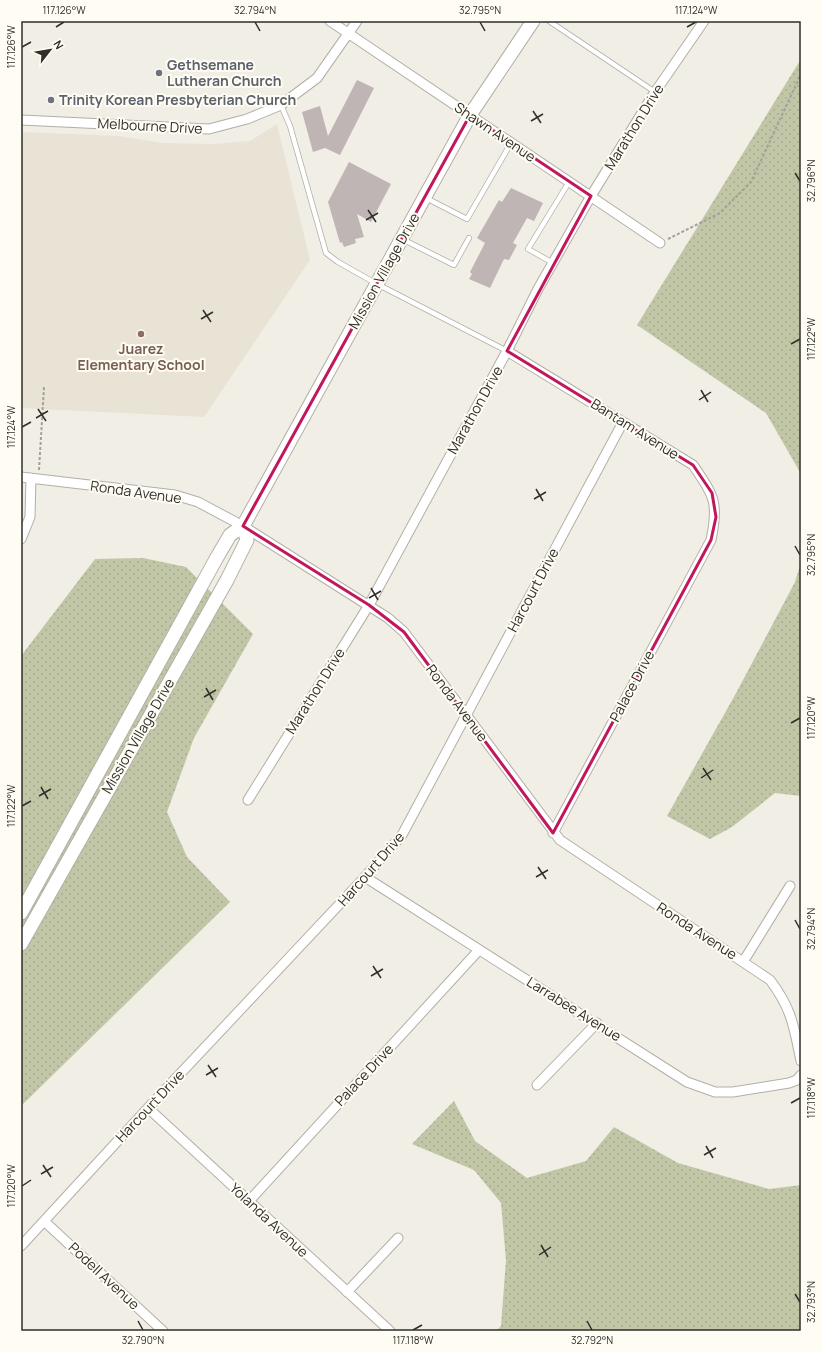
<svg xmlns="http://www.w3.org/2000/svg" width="822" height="1352" viewBox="0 0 822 1352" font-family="Manrope,sans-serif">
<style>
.built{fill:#e8e3d4}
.grass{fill:url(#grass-dots)}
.building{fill:#bfb5b4}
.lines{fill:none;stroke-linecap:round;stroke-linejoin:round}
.service-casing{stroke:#b2afa7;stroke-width:6}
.minor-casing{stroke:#b2afa7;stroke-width:11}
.secondary-casing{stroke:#b2afa7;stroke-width:15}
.path{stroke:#a2a09a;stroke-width:2;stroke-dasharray:3 2;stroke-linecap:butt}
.service{stroke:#fff;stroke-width:4.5}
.minor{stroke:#fff;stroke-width:9}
.secondary{stroke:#fff;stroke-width:13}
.marked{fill:none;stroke:#c2185b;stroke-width:3;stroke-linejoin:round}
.ticks{fill:none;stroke:#2f2e2b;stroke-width:1.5}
.worship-dot{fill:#6b7280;stroke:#fffcf3;stroke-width:1.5}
.education-dot{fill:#8d6e63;stroke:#fffcf3;stroke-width:1.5}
.labels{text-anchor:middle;stroke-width:4;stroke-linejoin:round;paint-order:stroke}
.worship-label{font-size:14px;font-weight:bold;fill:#5b616d;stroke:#fffcf3;text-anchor:start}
.street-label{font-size:14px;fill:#2f2e2b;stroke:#fffcf3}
.education-label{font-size:14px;font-weight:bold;fill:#785e54;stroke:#fffcf3}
.neatline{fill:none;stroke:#2f2e2b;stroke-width:1.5}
.ticks-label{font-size:10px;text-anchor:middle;fill:#2f2e2b}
</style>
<defs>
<pattern id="grass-dots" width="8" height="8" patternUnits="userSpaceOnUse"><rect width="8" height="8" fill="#c1c7a6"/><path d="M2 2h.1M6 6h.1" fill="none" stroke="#a6ab8f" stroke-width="1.8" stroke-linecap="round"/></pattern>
</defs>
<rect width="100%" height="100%" fill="#f1eee6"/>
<path class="built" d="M277,124L310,260L204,417L21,408V132L119,136L163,143L214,144L250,141Z"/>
<path class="grass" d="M801,59V474L766,413L637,325Z
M143,558L186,567L253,634L194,738L167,812L187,857L230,902L21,1106V656L95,559Z
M801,562V796L775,793L732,827L710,839L667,816L735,695L795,582Z
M454,1101L475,1141L527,1178L586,1161L614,1127L678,1163L769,1189L801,1185V1331H496L501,1326L506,1260L501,1203L474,1170L412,1144Z"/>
<path class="building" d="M357,80L374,88L340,155L325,148L313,152L302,112L320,106L328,136Z
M349,162L391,184L371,222L357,214L364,237L355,239L356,243L344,247L342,242L340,243L328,202Z
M511,188L543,203L534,221L527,218L513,243L517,245L509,260L504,259L490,288L469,279L472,274L470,272L485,243L477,238L499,200L502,202Z"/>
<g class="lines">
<defs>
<path id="service" d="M549,21L655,92
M281,105L290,126L326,253L338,262L377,284L507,351
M426,198L467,219L511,143
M404,240L454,265L469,238
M553,263L528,249L569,182"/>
<path id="minor" d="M330,21L660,243
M21,120L209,129L247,119L281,105L317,78L357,21
M507,351L693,465C714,496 719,502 711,540L553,833
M21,477L175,495L198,502L243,526L388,618L404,632L560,840L770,980C792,1009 794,1027 801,1061
M21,539L30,517L31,478
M248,800L369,605L507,351L538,289L591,196L653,95L704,21
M365,877L687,1082L715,1092H733L789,1083L797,1080L801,1075
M743,962L790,886
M537,1085L597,1023
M148,1108L390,1331
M249,1201L479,950
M44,1221L163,1331
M21,1246L148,1108L365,877L402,835L623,422
M347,1292L398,1238"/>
<path id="secondary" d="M21,913L216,559L230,535L243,526L470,115L533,21
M21,944L227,580L247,540L243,526"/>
</defs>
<use href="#service" class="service-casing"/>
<use href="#minor" class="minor-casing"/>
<use href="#secondary" class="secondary-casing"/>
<path class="path" d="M668,239L720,213L751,182L801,74
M39,470L44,387"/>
<use href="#service" class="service"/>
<use href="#minor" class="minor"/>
<use href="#secondary" class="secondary"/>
</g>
<path class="marked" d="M470,115L591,196L507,351L693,465L712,493L716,517L711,540L553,833L404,632L369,605L243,526Z"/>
<path class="ticks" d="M255,22L260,31M480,22L485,31M56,27L64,22M687,27L696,22M22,47L31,42M533,111L541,123M531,121L543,114M795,173L800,181M368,210L376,222M366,220L378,213M203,310L211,322M201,319L213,312M791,344L800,339M701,390L708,402M699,400L711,392M38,409L46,421M36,418L48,411M22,427L31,422M536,489L543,501M534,499L546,492M795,546L800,555M371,588L378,600M369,598L381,591M206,688L213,700M204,697L216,690M791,723L800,718M703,768L711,780M701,778L713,770M41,787L48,799M39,796L51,789M22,806L31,801M538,867L546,879M536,877L548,870M795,920L800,929M373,966L381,978M371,976L383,969M208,1065L216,1077M206,1075L218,1068M791,1103L800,1098M706,1146L713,1158M704,1155L716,1148M43,1165L51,1177M41,1174L53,1167M22,1186L31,1180M541,1245L548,1257M539,1255L551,1247M795,1294L800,1302M138,1321L143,1330M587,1321L592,1330M413,1330L422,1325"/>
<g class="worship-dot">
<circle cx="159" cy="73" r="4"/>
<circle cx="51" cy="100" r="4"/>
</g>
<circle class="education-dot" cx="141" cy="334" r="4"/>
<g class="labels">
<g class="worship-label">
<text x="167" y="70">Gethsemane<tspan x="167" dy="16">Lutheran Church</tspan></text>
<text x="59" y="105">Trinity Korean Presbyterian Church</text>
</g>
<g class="street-label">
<text transform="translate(150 126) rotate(3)" y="5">Melbourne Drive</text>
<text transform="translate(634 127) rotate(-58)" y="5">Marathon Drive</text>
<text transform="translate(495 132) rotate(34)" y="5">Shawn Avenue</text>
<text transform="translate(384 271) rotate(-61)" y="5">Mission Village Drive</text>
<text transform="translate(475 410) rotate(-61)" y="5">Marathon Drive</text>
<text transform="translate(635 429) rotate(32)" y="5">Bantam Avenue</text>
<text transform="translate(136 492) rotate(8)" y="5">Ronda Avenue</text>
<text transform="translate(533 590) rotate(-62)" y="5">Harcourt Drive</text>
<text transform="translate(632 686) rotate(-62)" y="5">Palace Drive</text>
<text transform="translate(315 691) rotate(-58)" y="5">Marathon Drive</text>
<text transform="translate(457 703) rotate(53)" y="5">Ronda Avenue</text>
<text transform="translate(138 736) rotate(-60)" y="5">Mission Village Drive</text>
<text transform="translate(371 869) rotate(-49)" y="5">Harcourt Drive</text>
<text transform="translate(697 931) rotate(33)" y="5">Ronda Avenue</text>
<text transform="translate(574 1009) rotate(32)" y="5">Larrabee Avenue</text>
<text transform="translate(364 1075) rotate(-47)" y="5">Palace Drive</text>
<text transform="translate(150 1106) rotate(-47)" y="5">Harcourt Drive</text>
<text transform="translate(269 1220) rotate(43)" y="5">Yolanda Avenue</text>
<text transform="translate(104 1276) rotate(43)" y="5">Podell Avenue</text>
</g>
<g class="education-label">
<text x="141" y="354">Juarez<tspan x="141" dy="16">Elementary School</tspan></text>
</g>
</g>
<rect width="822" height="1352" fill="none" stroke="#fffcf3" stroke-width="44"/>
<g transform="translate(50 50) rotate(59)" stroke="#fffcf3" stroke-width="3" paint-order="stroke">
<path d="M0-3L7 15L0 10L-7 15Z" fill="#2f2e2b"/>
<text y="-6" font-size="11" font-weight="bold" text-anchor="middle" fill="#2f2e2b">N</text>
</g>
<rect x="22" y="22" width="778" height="1308" class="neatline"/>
<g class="ticks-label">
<text x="64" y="14">117.126°W</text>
<text x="255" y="14">32.794°N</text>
<text x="480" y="14">32.795°N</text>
<text x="696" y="14">117.124°W</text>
<text transform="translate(11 47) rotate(-90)" y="4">117.126°W</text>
<text transform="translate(811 181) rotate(-90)" y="4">32.796°N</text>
<text transform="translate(811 339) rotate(-90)" y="4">117.122°W</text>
<text transform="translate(11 427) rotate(-90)" y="4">117.124°W</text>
<text transform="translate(811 555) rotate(-90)" y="4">32.795°N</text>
<text transform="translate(811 718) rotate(-90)" y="4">117.120°W</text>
<text transform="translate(11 806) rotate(-90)" y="4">117.122°W</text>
<text transform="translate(811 929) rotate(-90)" y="4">32.794°N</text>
<text transform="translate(811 1098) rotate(-90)" y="4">117.118°W</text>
<text transform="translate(11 1186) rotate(-90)" y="4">117.120°W</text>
<text transform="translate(811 1302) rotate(-90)" y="4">32.793°N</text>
<text x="143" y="1344">32.790°N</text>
<text x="413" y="1344">117.118°W</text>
<text x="592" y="1344">32.792°N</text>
</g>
</svg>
